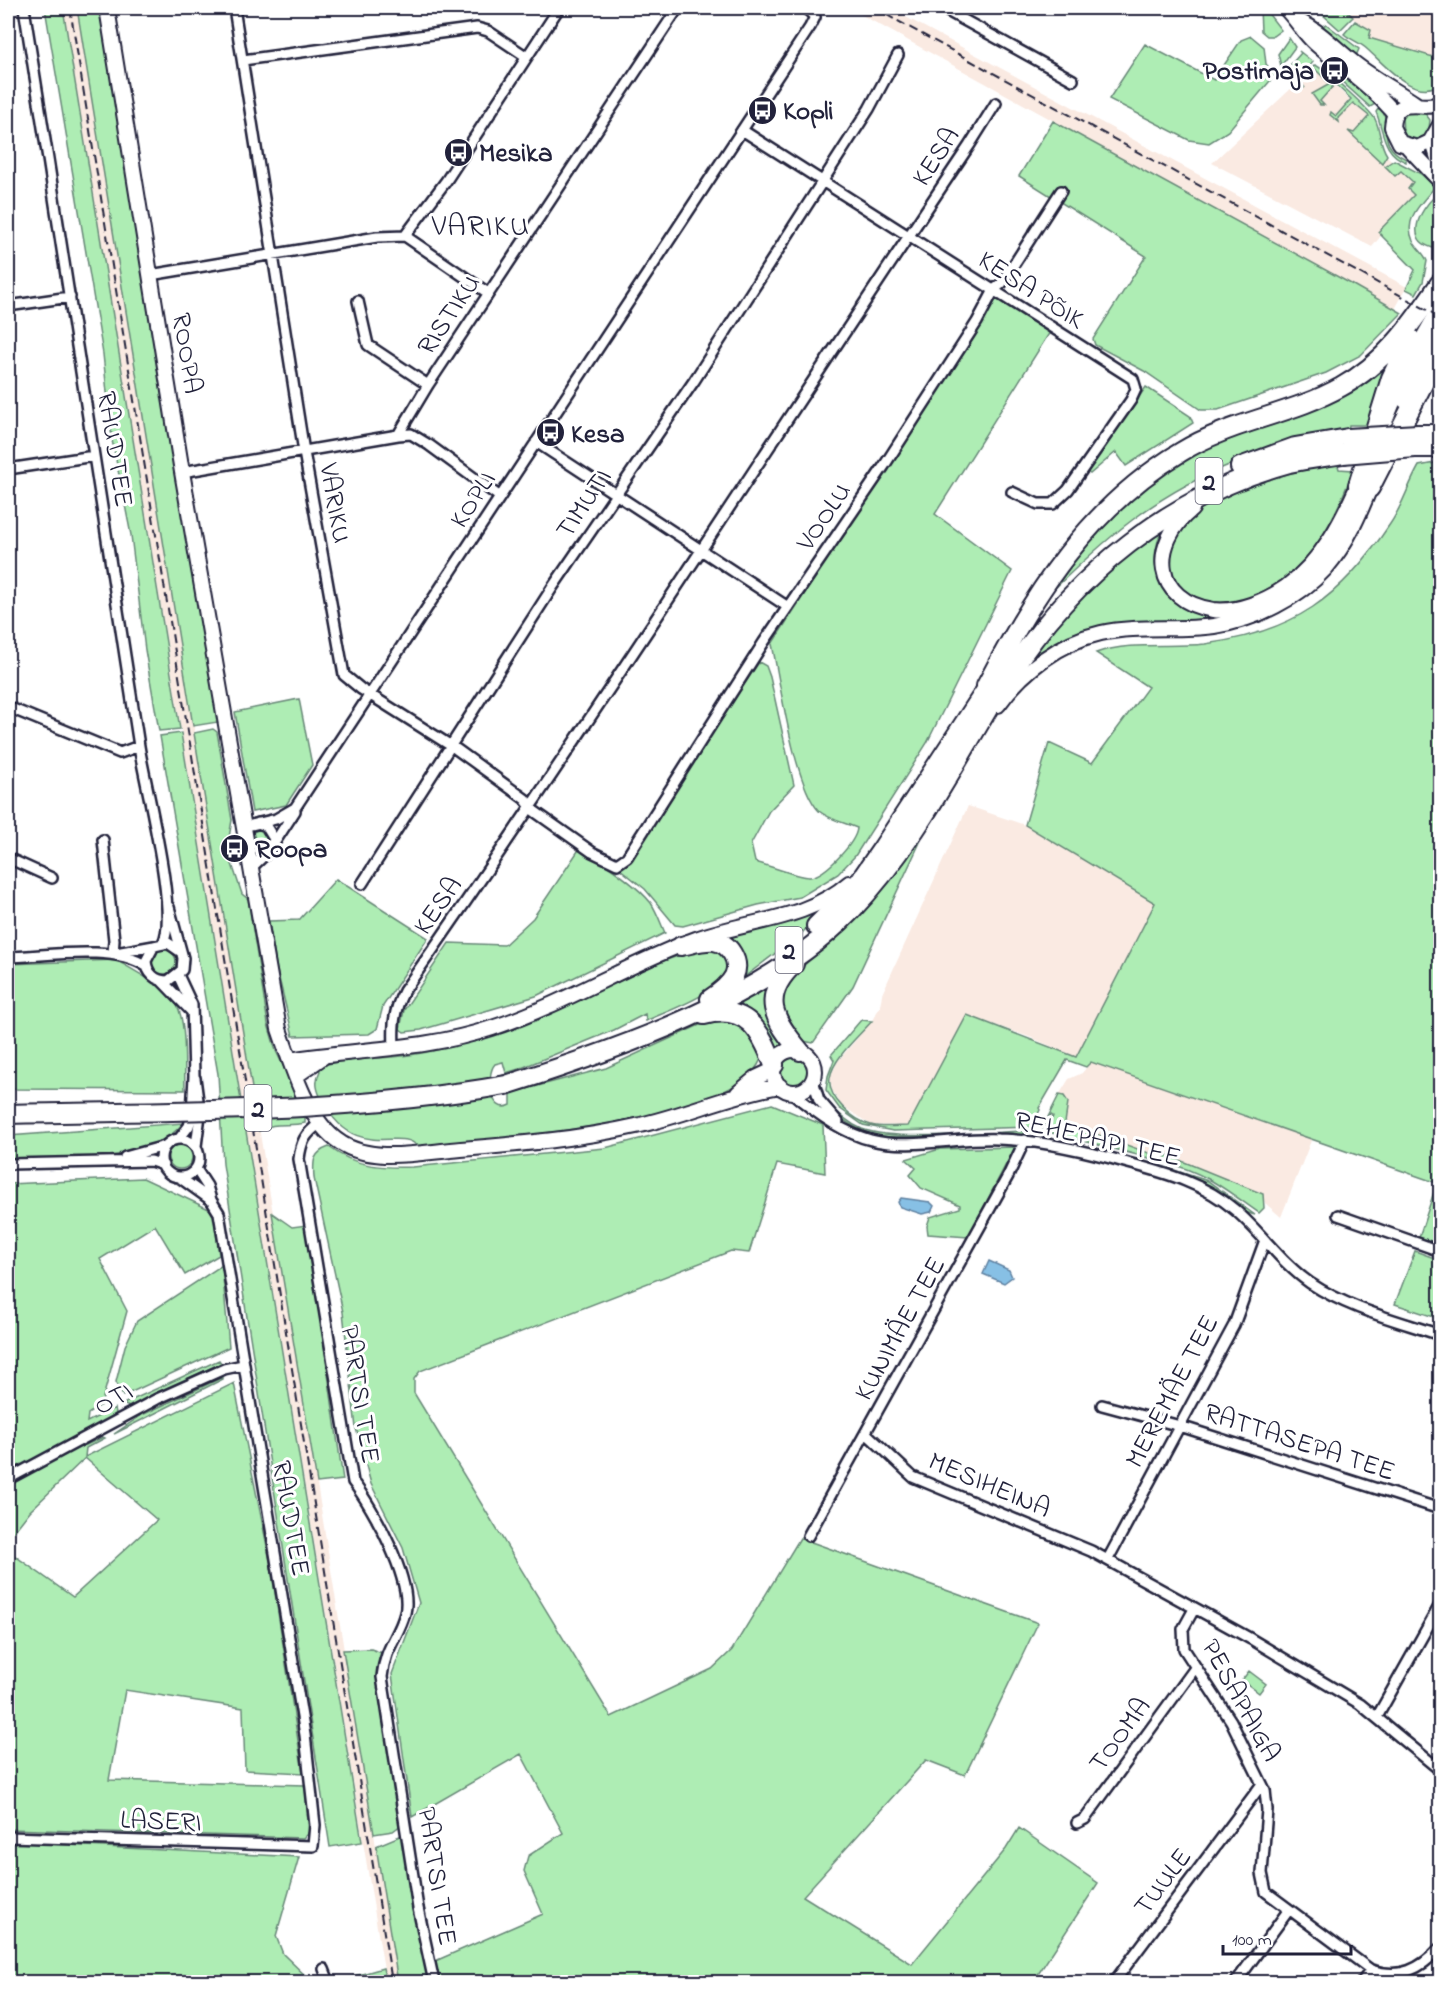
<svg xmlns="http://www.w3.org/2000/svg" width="1448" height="1990" viewBox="0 0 1448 1990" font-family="'Indie Flower',sans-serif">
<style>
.built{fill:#faeae2}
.green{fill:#aeedb4;stroke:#688878;stroke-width:1.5}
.water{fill:#87c0e5;stroke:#5f81a1;stroke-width:1.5}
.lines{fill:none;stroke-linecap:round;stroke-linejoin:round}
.street-casing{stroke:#22223b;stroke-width:14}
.secondary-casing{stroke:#22223b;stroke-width:18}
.highway-casing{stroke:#22223b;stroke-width:22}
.street{stroke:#fff;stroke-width:9}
.secondary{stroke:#fff;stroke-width:14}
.highway{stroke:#fff;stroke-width:18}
.rail{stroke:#22223b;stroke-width:2;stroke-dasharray:9 4.5;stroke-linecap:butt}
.highway-bridge-casing{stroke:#22223b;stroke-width:22;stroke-linecap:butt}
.highway-bridge{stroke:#fff;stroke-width:18}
.labels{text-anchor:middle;stroke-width:6;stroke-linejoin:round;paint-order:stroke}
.shield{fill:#fff;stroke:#646476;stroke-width:1.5}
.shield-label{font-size:26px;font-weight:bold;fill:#22223b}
.poi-label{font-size:27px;font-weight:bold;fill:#22223b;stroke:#fff;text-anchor:start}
.street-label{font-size:27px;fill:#22223b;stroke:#fff}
.quarter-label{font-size:30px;letter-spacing:1.5px;fill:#22223b;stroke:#fff}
</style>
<rect width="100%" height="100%" fill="#fff"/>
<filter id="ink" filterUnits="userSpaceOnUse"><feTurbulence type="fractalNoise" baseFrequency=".0167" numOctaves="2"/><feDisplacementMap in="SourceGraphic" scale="12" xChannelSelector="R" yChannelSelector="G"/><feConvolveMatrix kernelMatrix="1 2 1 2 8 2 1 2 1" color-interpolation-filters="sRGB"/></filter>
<g filter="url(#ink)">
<path class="built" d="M63,8H77L398,1982H386Z
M849,8H889L1407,287L1395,309Z
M1356,8H1440V59L1368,38L1370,30L1349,16Z
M1314,67L1369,117L1377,147L1421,187L1372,247L1212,163Z
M968,806L1025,825L1156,903L1076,1057L1032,1038L967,1015L908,1126L871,1125L841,1105L832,1090L830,1077L838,1061L871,1022L880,1007L882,994Z
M1091,1062L1312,1138L1281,1217L1265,1203L1262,1194L1167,1155L1149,1153L1065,1123L1068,1102L1064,1096L1059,1095L1069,1079L1082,1073Z"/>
<path class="green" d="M45,8H63L180,729L159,731L145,650L131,535L112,440L103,354Z
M77,8H100L218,722L193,726Z
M1260,8H1264L1281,30L1273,36H1267L1261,31Z
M1324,8H1344L1353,17L1340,30L1321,13Z
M1355,21L1371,30L1369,38L1440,59V84C1414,101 1386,66 1368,50C1361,43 1351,40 1344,34Z
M1326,24L1359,49L1356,56L1319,28Z
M1251,36L1264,47L1266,64L1275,75L1228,131L1209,143L1189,140L1109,99L1145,44L1214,80L1241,40Z
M1289,38L1295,47L1281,66L1278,54Z
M1299,51L1313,62L1296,81L1285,71L1301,53Z
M1315,65C1325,69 1369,109 1375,119C1381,131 1379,143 1387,155L1382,163L1348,131L1354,133L1369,116L1353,103L1338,118L1339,122L1330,115L1331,112L1336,116L1351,99L1335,84L1320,101L1324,105H1320L1312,94L1330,84L1315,69L1301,83L1305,88L1298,84Z
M1340,76L1377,103L1370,107L1339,79Z
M1380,106C1394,125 1374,144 1406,159V162C1382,153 1384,131 1376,112Z
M1407,111L1424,112L1430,120L1428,137L1419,142L1408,140L1403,136L1402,113Z
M1053,121L1353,285L1402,313L1361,355L1326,373L1218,410H1201L1144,371L1095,345L1093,339L1146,256L1019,176Z
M1394,160L1421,174L1433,185V189C1421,204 1403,219 1413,241C1417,249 1424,253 1427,261L1423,282L1416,294L1406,289L1415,270L1378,232L1414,195L1408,189L1413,182L1401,171L1395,176L1385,166Z
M1434,197L1440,198V241L1433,248C1404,240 1420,210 1434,197Z
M997,298L1050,332L935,514L1012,571L927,743L855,856L838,874L800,897L758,905L683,926L675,925L645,889L619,868L627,863L759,662L766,666L770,677L794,785L769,811L751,844L755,862C768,865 799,878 810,877C826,875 856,842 857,828C845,823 828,819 819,811C794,785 780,682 772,644Z
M1398,349L1368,425H1349L1348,432C1313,441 1276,448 1242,460C1157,491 1102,541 1039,604L1061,568L1152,476Z
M1146,387L1190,416L1193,423L1126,466L1116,452L1090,474L1086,471Z
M1337,462L1339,469L1353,470C1335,520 1312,565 1263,592C1217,617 1146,596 1174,535C1191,497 1298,470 1337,462Z
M1440,462V1244L1419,1237L1437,1183L1091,1062L1086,1067L1067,1060L1039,1108L1040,1110L1031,1127L893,1131L863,1125L839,1108L826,1090L828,1076L834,1060L831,1055L861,1020L872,1021C859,1036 833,1058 830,1078C827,1098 853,1120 871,1125C882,1128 897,1126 908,1126L967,1015L1076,1057L1155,903L1025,825L1049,743L1092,763L1148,687L1096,653C1131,641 1169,648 1205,644C1294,632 1341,598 1390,524C1402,507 1408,485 1419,466Z
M1164,526C1141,572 1165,607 1211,617L1212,622L1118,624L1019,672L1075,599Z
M299,699L312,765L286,805L252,812L235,712Z
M213,729L217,732L232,820L227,849L242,894L248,899L268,1024L276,1051L305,1112V1123C286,1127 275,1121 259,1131L194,733Z
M181,733L362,1842L330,1847L223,1164L218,1074L160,736Z
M260,829L268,835L263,846L253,848L249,834Z
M917,838L921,840L853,986L813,1043L798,1040L781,1010L785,984L823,947Z
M580,848C601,861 636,884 651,903C657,912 661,924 665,933L536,996L421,1030L404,1032L400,1029L404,1010L449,943L504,945L533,918Z
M336,879L428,938L383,1006L377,1029L369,1034L293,1036L277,970L269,921L299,920Z
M830,904L802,933L739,981L721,935Z
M706,949L720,950L730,965C723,993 671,1009 646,1021L645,1014L614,1030L519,1069L506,1073L503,1062L495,1064C485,1075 490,1116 511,1105V1093L606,1068L706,1022L723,1020L747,1028L762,1055C748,1123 478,1140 417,1146C400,1126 356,1163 323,1102C317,1091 314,1082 320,1071L317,1067C345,1058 373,1059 402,1056C437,1052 471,1042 504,1031C574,1010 636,962 706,949Z
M152 962a12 12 0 1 1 24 0a12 12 0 1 1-24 0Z
M116,960C133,970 160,984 173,999C188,1016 184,1067 185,1090L8,1089V964Z
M773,978L788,1046L776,1052L726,1006Z
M780 1071a14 14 0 1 1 28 0a14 14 0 1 1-28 0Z
M1059,1095L1064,1096L1068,1102L1065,1123L1149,1153L1153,1159L1052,1133L1048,1129L1053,1116L1051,1115L1042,1129Z
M826,1100C836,1112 848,1123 862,1129C896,1142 988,1132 1028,1131L1021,1135L882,1137C857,1132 840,1120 824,1101Z
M772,1104L823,1125L825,1173L777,1164L749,1253L731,1251L420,1371L414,1379V1393L611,1717L712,1669L732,1650L800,1538L1038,1623L965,1775L926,1760L803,1896L912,1964L1006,1849L1019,1828L1098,1883L1033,1982H437L433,1962L543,1914L524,1871L528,1856L563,1833L521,1754L412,1817L392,1674L419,1603L403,1548L371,1484L356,1428L343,1312L314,1178C313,1162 312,1153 329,1147C355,1167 382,1168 413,1167L605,1148Z
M183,1123C149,1167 58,1157 8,1158V1136Z
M168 1157a12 12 0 1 1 24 0a12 12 0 1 1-24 0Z
M1015,1147L968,1237L928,1234L927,1226L930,1217L960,1208V1205L921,1188L910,1175L916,1168L906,1159L940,1149Z
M1167,1155L1263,1194L1264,1208L1259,1213C1222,1187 1208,1174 1162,1161Z
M1161,1166L1208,1181L1255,1215L1245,1212L1211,1186Z
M143,1178L213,1211L219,1255L185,1275L155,1225L100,1259L127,1311L101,1405L88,1414L87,1422L115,1408L116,1413L114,1417L87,1431L86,1445L103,1437L105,1438L86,1448L85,1457L234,1383L270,1561L303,1773L245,1770L243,1708L125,1690L109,1780L305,1785L309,1832L303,1838L8,1829V1551L73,1597L157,1520L85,1458L30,1511L8,1539V1184Z
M272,1213L292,1227L307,1225L343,1480L317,1483Z
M1415,1251L1440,1260V1319L1395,1304Z
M222,1265L229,1347L123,1396L116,1382L125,1346L137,1321Z
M219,1360L221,1363L129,1407L123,1404Z
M223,1377V1379L114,1434L142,1415Z
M371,1649L382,1653L377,1674L401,1825L393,1831L374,1834L343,1650Z
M1249,1671L1266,1684L1259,1693L1242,1680Z
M402,1835L429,1982H398L376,1846Z
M8,1842L299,1857L276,1936L283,1954L312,1982H8Z
M383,1968L386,1982H334Z"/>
<path class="water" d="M901,1198L930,1202L934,1206L931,1212L922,1214L900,1207L898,1202Z
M989,1261L1009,1270L1012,1277L1004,1283L983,1274Z"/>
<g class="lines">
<defs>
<path id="street" d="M24,8C63,254 103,500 139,746C145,785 179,914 163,943
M234,8L304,452L344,675L361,689L456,749L525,799L534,811L592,852L617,864L627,857L764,642L884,466L977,322L994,290L1002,283L1061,191
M942,8L1073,80
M243,60L477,28L488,31L527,57
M742,130L1133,379L1136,389L1131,400L1068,490L1053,504H1038L1012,492
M405,236L488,293
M150,275L377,237L405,236L446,181L559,8
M358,301L368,345L428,385
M8,306L70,297
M398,435L411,434L429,445L500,497
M536,442L788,607
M8,469L94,456
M182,472L398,435L428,385L678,8
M8,707L120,753L139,746
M258,823L266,826L274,839L271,846
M243,827L276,819L295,808L810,27L815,17L806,8
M103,840L114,940L113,954
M8,858L52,878
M250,869L269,851L295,811
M362,884L552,588L694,381L869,109L898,55
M169,907L183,958L182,970L168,981C155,981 147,973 146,961L154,946L168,943L181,952
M116,953L154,946
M8,957C47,956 113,944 146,966
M178,975L192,1005L194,1076L192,1114L189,1126L179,1139
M162,981L191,1011
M394,1049C393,1026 393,1012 404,991C598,713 780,427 969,146L996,103
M195,1078L200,1115L196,1146
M813,1080L819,1100L838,1122
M790,1091C813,1111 842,1133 871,1140C909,1150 959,1137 998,1139C1041,1140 1087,1151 1128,1163C1166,1173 1205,1184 1235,1210C1262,1233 1281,1263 1310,1283C1349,1309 1396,1320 1440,1335
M319,1124C305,1134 301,1142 299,1159L353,1482C373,1507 413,1581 405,1613C399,1637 385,1646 382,1677L418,1908L434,1982
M161 1158a19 19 0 1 1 38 0a19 19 0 1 1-38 0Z
M125,1157L165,1146
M8,1164L151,1161L163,1165
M196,1169L207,1186L211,1200
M1338,1215L1440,1251
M1102,1405L1180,1426L1440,1509
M866,1433L913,1477L1091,1551L1251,1639L1360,1704L1440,1770
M8,1479L157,1399L224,1369L243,1365
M808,1536L1008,1176L1025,1140
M1108,1559L1234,1325L1265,1240
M1194,1609L1183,1629L1184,1649L1231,1721L1265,1790L1267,1810L1262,1873L1266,1892L1371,1970C1400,1979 1420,1970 1440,1948
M1377,1717L1440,1605
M1077,1823L1085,1819L1195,1668
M8,1837L313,1846L315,1825L305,1735L219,1213L211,1200L179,1177
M324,1969L329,1982
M1114,1982L1262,1784
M1236,1982L1288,1911
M1362,1982L1371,1970"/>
<path id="secondary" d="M107,8L182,472L279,1029C292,1066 307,1122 341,1143C353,1151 369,1154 384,1155C409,1156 436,1151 461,1149C520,1144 579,1139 636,1126C686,1115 731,1094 780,1086
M1285,8C1296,19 1304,33 1315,43C1342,67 1373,87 1395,114
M1299,21C1320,31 1335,48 1354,63C1373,78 1395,90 1416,104
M1440,104C1422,111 1394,93 1392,127L1400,143L1417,148L1430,142L1440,125
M1432,139L1440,165
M1408,147L1440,181
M1405,401L1440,329
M1386,419L1412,357L1440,308
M1192,509C1149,544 1153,601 1213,610C1237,613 1266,601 1286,587C1323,560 1343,520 1361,478
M998,705C1022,671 1060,642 1101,633C1138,625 1177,631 1214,626C1255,620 1299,598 1326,568C1348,542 1361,511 1373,480
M773 1071a21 21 0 1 1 42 0a21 21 0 1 1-42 0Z
M290,1060C357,1049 426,1050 492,1028C563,1005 627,964 696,939C748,920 806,921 849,883
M296,1076L323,1057
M738,1093L756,1078L773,1070"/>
<path id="highway" d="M1418,434H1440
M1415,448H1440
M1240,467L1295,447L1348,438
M1358,485L1391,378L1410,338
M1370,488L1440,351
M986,686C1034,593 1089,507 1181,452C1231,421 1291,415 1341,387C1385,363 1412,324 1440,283
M816,926L856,886L883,847L993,679
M681,946C691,944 704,940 714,941C729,943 741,961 734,976C729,986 719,993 710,999
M794,964C759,997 774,1020 800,1051
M704,1015C747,1004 761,1031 774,1065
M506,1085C620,1049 765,999 850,912C916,844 958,756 1008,676C1073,575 1172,495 1289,463C1307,459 1325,457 1343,454"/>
</defs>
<use href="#street" class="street-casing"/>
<use href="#secondary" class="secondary-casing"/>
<use href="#highway" class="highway-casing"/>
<use href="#street" class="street"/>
<use href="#secondary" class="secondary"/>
<use href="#highway" class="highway"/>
<path class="rail" d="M70,8L392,1982
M874,8L1440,317"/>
<defs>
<path id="highway-bridge" d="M1348,438L1418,434
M1343,454L1415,448
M8,1114C174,1110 342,1114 506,1085"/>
</defs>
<use href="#highway-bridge" class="highway-bridge-casing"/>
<use href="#highway-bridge" class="highway-bridge"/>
</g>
</g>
<defs>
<symbol id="bus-disc" viewBox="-11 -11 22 22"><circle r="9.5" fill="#22223b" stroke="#fff"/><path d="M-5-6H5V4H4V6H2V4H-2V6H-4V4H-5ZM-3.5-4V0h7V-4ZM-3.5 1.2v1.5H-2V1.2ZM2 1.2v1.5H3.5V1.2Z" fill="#fff"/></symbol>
</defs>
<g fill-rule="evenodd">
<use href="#bus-disc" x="1318" y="54" width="33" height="33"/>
<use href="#bus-disc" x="746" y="94" width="33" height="33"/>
<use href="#bus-disc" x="442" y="136" width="33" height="33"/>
<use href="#bus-disc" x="534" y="416" width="33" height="33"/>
<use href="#bus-disc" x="218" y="832" width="33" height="33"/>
</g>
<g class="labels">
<g class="shield">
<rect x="1195.5" y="458" width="27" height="46" rx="4.5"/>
<rect x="775.5" y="927" width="27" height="46" rx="4.5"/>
<rect x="244.5" y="1085" width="27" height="46" rx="4.5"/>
</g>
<g class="shield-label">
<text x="1209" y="490">2</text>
<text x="789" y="959">2</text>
<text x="258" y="1117">2</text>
</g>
<g class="poi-label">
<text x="1314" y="79" text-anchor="end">Postimaja</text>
<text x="783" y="119">Kopli</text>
<text x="479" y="161">Mesika</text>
<text x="571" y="442">Kesa</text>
<text x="255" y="857">Roopa</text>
</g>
<g class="street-label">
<text transform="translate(935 156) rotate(-57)" y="9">KESA</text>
<text transform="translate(1032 289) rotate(33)" y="9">KESA PÕIK</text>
<text transform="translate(448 314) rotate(-56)" y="9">RISTIKU</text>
<text transform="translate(188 353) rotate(81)" y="9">ROOPA</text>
<text transform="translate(116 449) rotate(81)" y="9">RAUDTEE</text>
<text transform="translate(472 499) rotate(-57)" y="9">KOPLI</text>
<text transform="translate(336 503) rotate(80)" y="9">VARIKU</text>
<text transform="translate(583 503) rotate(-56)" y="9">TIMUTI</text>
<text transform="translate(823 516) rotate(-56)" y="9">VOOLU</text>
<text transform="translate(437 905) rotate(-55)" y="9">KESA</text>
<text transform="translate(1098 1138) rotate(13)" y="9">REHEPAPI TEE</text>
<text transform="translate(899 1328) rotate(-61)" y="9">KUNIMÄE TEE</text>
<text transform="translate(1171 1391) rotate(-62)" y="9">MEREMÄE TEE</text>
<text transform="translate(361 1394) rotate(81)" y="9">PARTSI TEE</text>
<text transform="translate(113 1398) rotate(-29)" y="9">OTI</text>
<text transform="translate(1300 1441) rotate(18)" y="9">RATTASEPA TEE</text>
<text transform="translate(990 1484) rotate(23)" y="9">MESIHEINA</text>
<text transform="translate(292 1518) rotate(80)" y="9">RAUDTEE</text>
<text transform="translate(1242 1700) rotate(61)" y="9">PESAPAIGA</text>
<text transform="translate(1119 1734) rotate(-54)" y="9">TOOMA</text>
<text transform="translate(161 1820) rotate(2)" y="9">LASERI</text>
<text transform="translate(438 1876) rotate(81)" y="9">PARTSI TEE</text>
<text transform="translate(1162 1881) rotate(-53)" y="9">TUULE</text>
</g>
<g class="quarter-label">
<text x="481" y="235">VARIKU</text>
</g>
</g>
<rect width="1448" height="1990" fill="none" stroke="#fff" stroke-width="30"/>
<rect x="15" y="15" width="1418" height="1960" fill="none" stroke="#22223b" stroke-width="2" filter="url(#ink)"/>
<path d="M1223 1945v9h128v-9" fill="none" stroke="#22223b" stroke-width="3"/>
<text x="1232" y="1945" font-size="18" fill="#22223b" stroke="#ffffff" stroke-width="4.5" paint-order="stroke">100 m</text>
</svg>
